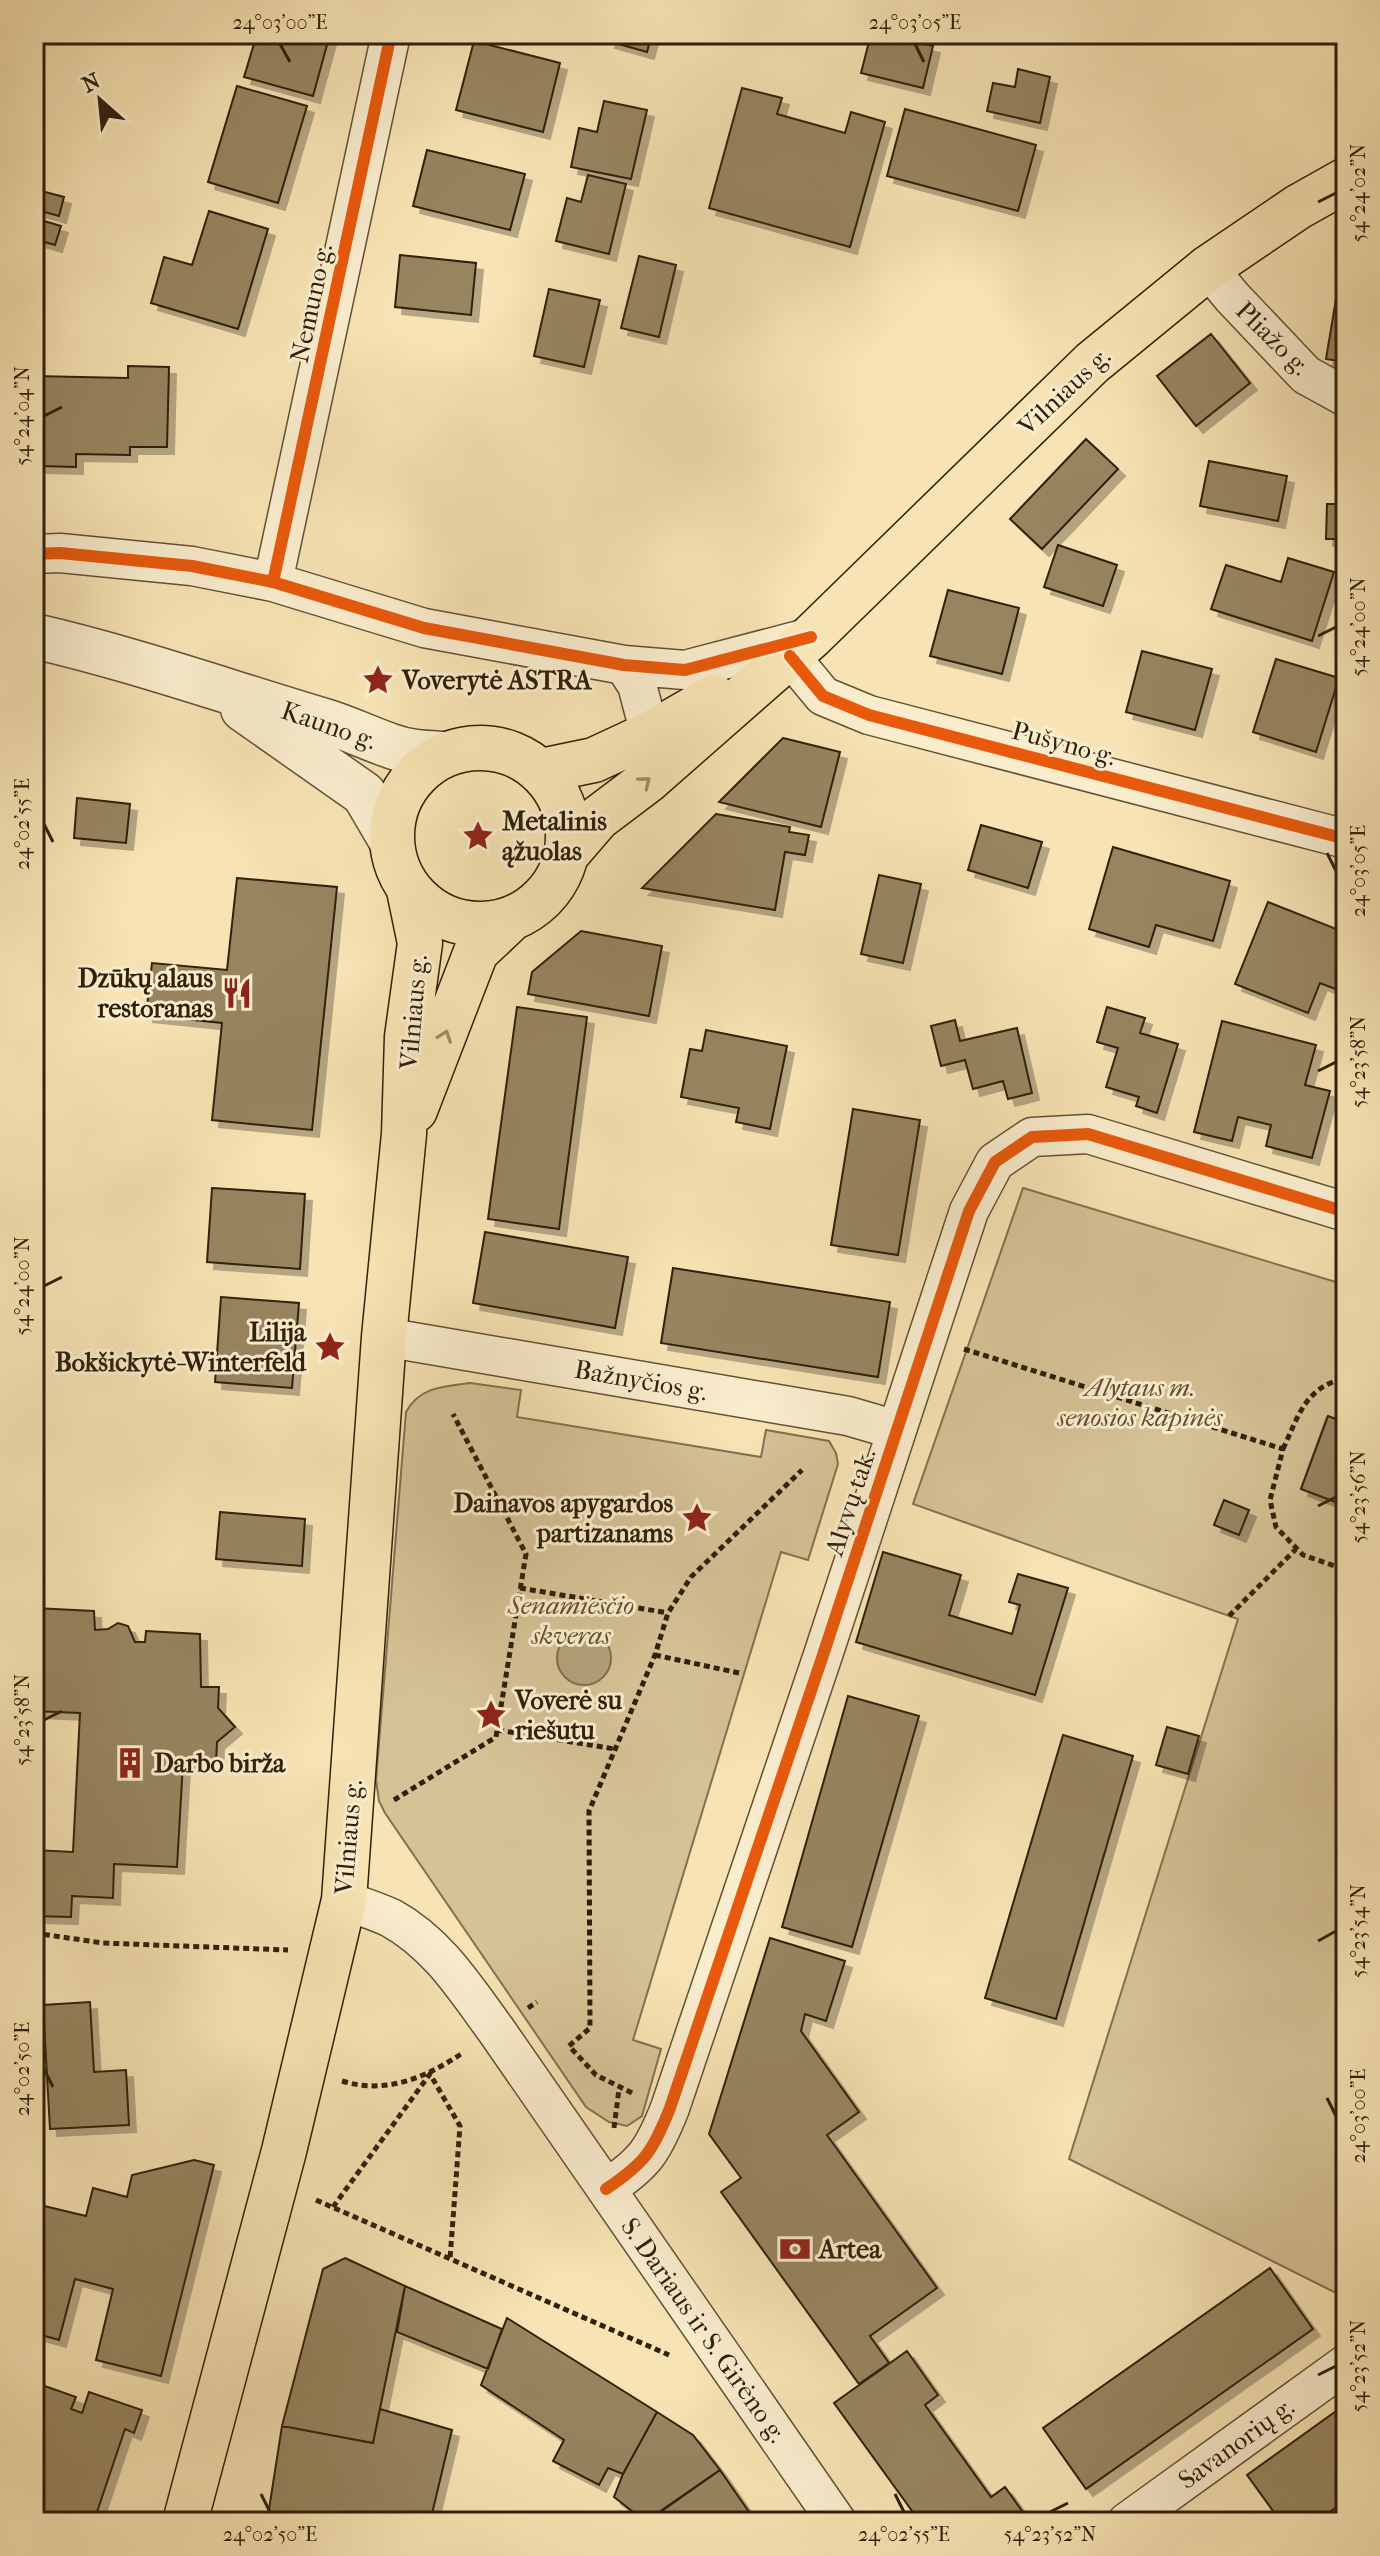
<svg xmlns="http://www.w3.org/2000/svg" width="1380" height="2556" viewBox="0 0 1380 2556" font-family="'IM FELL French Canon',serif">
<style>
.green{fill:#d5c296;stroke:#827150;stroke-width:2}
.water{fill:#b3a179;stroke:#7e6d4c;stroke-width:2}
.building{fill:#978561;stroke:#2f2009;stroke-width:2;filter:url(#shadow)}
.lines{fill:none;stroke-linecap:round;stroke-linejoin:round}
.minor-casing{stroke:#615134;stroke-width:41}
.tertiary-casing{stroke:#615134;stroke-width:47}
.primary-casing{stroke:#2f2009;stroke-width:47}
.path{stroke:#2f2009;stroke-width:5;stroke-dasharray:6 4;stroke-linecap:butt}
.minor{stroke:#faedce;stroke-width:38}
.tertiary{stroke:#faedce;stroke-width:44}
.primary{stroke:#f7e3b3;stroke-width:44}
.cycleway-casing{stroke:#faedce;stroke-width:17}
.cycleway{stroke:#e8590c;stroke-width:12}
.oneway{stroke:#9d8b66}
.ticks{fill:none;stroke:#2f2009;stroke-width:3}
.labels{text-anchor:middle;stroke-width:6;stroke-linejoin:round;paint-order:stroke}
.street-label{font-size:26px;fill:#2f2009;stroke:#faedce}
.poi-label{font-size:26px;font-weight:bold;fill:#2f2009;stroke:#faedce;text-anchor:start}
.park-label{font-size:26px;font-style:italic;fill:#615133;stroke:#faedce}
.neatline{fill:none;stroke:#2f2009;stroke-width:3}
.ticks-label{font-size:20px;text-anchor:middle;fill:#2f2009}
</style>
<defs>
<filter id="shadow"><feDropShadow dx="7" dy="7" stdDeviation="0" flood-color="#0004"/></filter>
</defs>
<rect width="100%" height="100%" fill="#f7e3b3"/>
<filter id="stains"><feTurbulence type="fractalNoise" baseFrequency=".0025" numOctaves="4"/><feColorMatrix values="0 0 0 0 .2 0 0 0 0 .09 0 0 0 0 .02 0 0 0 .5 -.17"/></filter>
<radialGradient id="worn" r=".72"><stop offset=".6" stop-color="#630" stop-opacity="0"/><stop offset="1" stop-color="#630" stop-opacity=".3"/></radialGradient>
<path class="green" d="M1023,1188L1346,1285V1423L1327,1417L1301,1489L1346,1506V2298L1069,2159L1238,1619L913,1504Z
M470,1383L521,1390L517,1417L761,1457L766,1430L829,1441L836,1453L838,1464L808,1560L781,1552L633,2040L661,2049L642,2116L627,2126L609,2122L586,2107L385,1813L379,1801L376,1780L406,1412C419,1387 445,1386 470,1383Z"/>
<path class="water" d="M557 1658a27 27 0 1 1 54 0a27 27 0 1 1-54 0Z"/>
<path class="building" d="M257,34H330L313,96L244,77Z
M610,34H652L647,52L608,41Z
M871,34H883L933,46L923,88L861,73Z
M474,41L560,63L543,132L456,110Z
M1018,69L1050,77L1040,123L987,111L993,83L1015,87Z
M237,86L307,106L278,203L208,182Z
M742,88L782,98L777,114L845,133L851,112L885,122L850,247L709,208Z
M604,101L647,110L631,179L571,167L579,128L597,132Z
M905,109L1036,145L1018,211L887,176Z
M427,150L525,174L510,230L413,206Z
M588,175L626,184L609,254L556,241L567,198L581,202Z
M34,189L64,197L59,216L34,209Z
M209,211L268,229L238,329L151,303L164,257L192,265Z
M34,218L61,226L55,245L34,239Z
M400,255L476,263L471,315L395,307Z
M1346,255V362L1326,359L1343,257Z
M639,256L676,265L659,337L621,328Z
M549,289L600,300L584,367L534,356Z
M1211,334L1250,383L1196,426L1157,376Z
M128,366L169,367L167,447H130V455L76,454V467L39,466V453H34V376L128,378Z
M1086,439L1118,469L1042,549L1010,519Z
M1209,461L1287,476L1278,521L1200,506Z
M1327,504H1346V539H1326Z
M1058,545L1117,565L1103,606L1044,587Z
M1288,558L1334,572L1312,641L1211,609L1226,565L1281,582Z
M948,590L1019,608L1002,674L930,656Z
M1142,651L1212,669L1195,730L1126,712Z
M1276,659L1339,678L1316,752L1253,732Z
M783,738L840,752L821,827L719,802Z
M77,798L130,804L126,843L74,838Z
M716,814L790,827L789,832L809,835L805,855L785,852L775,910L642,888Z
M981,825L1042,842L1028,888L968,870Z
M1113,847L1230,881L1213,941L1156,925L1149,947L1089,929Z
M879,875L921,884L903,963L861,954Z
M237,878L337,887L312,1130L212,1120L222,1023L146,1015L152,963L227,970Z
M1268,902L1336,929L1342,915L1346,916V993L1320,983L1308,1013L1235,984Z
M581,931L662,946L649,1016L528,994L532,972Z
M517,1007L587,1017L559,1229L488,1219Z
M1107,1007L1145,1018L1140,1033L1178,1044L1157,1113L1136,1106L1139,1097L1106,1087L1118,1048L1097,1042Z
M955,1020L960,1041L1017,1028L1032,1093L1008,1099L1003,1081L973,1089L965,1060L941,1066L931,1026Z
M1222,1021L1316,1045L1305,1085L1330,1091L1312,1158L1266,1146L1271,1125L1238,1117L1232,1141L1194,1132Z
M706,1030L787,1046L770,1129L736,1122L739,1108L681,1097L690,1049L702,1051Z
M853,1109L920,1120L898,1255L831,1245Z
M212,1188L305,1194L300,1269L207,1262Z
M485,1232L628,1257L615,1328L473,1303Z
M673,1268L890,1302L878,1377L661,1343Z
M221,1297L299,1303L292,1388L215,1382Z
M1328,1416L1346,1423V1506L1301,1489Z
M1224,1500L1249,1510L1239,1535L1214,1525Z
M220,1512L305,1519L302,1566L216,1559Z
M883,1552L961,1575L949,1615L1012,1634L1020,1605L1009,1602L1018,1574L1068,1588L1035,1695L856,1642Z
M34,1608L94,1611L95,1630L108,1629L118,1623L128,1626L135,1642H145L146,1631L200,1634L201,1687H219L218,1708L235,1727L217,1742L216,1763H183L177,1867L114,1864L113,1898L72,1896L71,1917L34,1916V1850L73,1852L80,1713L34,1711Z
M848,1696L919,1716L852,1947L782,1927Z
M1167,1727L1199,1736L1188,1774L1156,1765Z
M1063,1735L1133,1756L1056,2019L985,1998Z
M770,1938L845,1961L826,2021L805,2014L801,2031L859,2112L827,2135L937,2288L870,2336L889,2363L859,2384L721,2192L741,2178L709,2134Z
M90,2002L94,2072L126,2070L129,2125L50,2129L43,2005Z
M194,2160L214,2165L161,2376L96,2360L113,2289L75,2279L59,2340L34,2333V2229L40,2205L86,2216L93,2188L127,2197L132,2175Z
M345,2258L405,2286L373,2443L282,2426L323,2269Z
M1270,2268L1313,2329L1086,2489L1043,2428Z
M405,2286L502,2329L488,2369L397,2332Z
M507,2318L657,2412L623,2474L608,2468L599,2485L553,2461L564,2440L481,2385Z
M907,2351L938,2395L925,2405L991,2497L1005,2487L1030,2522H920L834,2403Z
M39,2384L76,2397L71,2409L82,2413L89,2392L142,2410L134,2433L125,2429L97,2512L108,2516L106,2522H34V2398Z
M1346,2404V2500L1316,2522H1281L1247,2475Z
M380,2409L452,2430L430,2522H267L282,2426L373,2443Z
M657,2412L693,2435L720,2470L646,2522L614,2497L623,2474Z
M720,2470L756,2522H656L652,2517Z"/>
<g class="lines">
<defs>
<path id="minor" d="M1208,268L1232,297L1306,375L1346,397
M34,554L60,553L192,566L273,582L424,628L624,665L685,670L811,637
M273,582L391,34
M790,656L823,696L869,715L1346,839
M624,665L637,685L650,734
M384,1337L848,1416L896,1430
M344,1900C359,1906 376,1911 391,1918C438,1944 465,1988 496,2030L837,2522
M606,2189C645,2163 653,2151 670,2108L823,1655L969,1211L995,1162L1032,1137L1088,1134L1346,1212
M1127,2522L1346,2364"/>
<path id="tertiary" d="M34,636C134,659 230,693 328,722C350,729 370,739 391,746C409,753 427,753 446,754
M243,709L364,794L391,840"/>
<path id="primary" d="M392 836a88 88 0 1 1 176 0a88 88 0 1 1-176 0Z
M541,771L594,760L650,734L714,697
M567,854L598,818L647,781L811,637L1092,363L1208,268L1298,207L1346,180
M415,1110L476,952L511,919
M185,2522L284,2151L344,1900L384,1337L404,1134L407,1037L420,943L409,890"/>
</defs>
<use href="#minor" class="minor-casing"/>
<use href="#tertiary" class="tertiary-casing"/>
<use href="#primary" class="primary-casing"/>
<path class="path" d="M964,1349L1283,1449L1270,1500L1276,1527L1303,1555L1346,1570
M1283,1449C1299,1415 1305,1387 1346,1378
M520,1588L668,1613
M1229,1616L1296,1549
M655,1655L739,1673
M498,1730L615,1749
M394,1800L496,1737L526,1554L453,1414
M34,1933L103,1943L288,1950
M528,2008L537,2002
M342,2081C387,2095 427,2077 464,2052
M632,2093L596,2075L569,2046L590,2028L589,1811L655,1655L668,1613L691,1577L802,1470
M614,2128L619,2089
M316,2200L669,2355
M333,2207L430,2074L460,2126L450,2259"/>
<use href="#minor" class="minor"/>
<use href="#tertiary" class="tertiary"/>
<use href="#primary" class="primary"/>
<defs>
<path id="cycleway" d="M34,554L60,553L192,566L273,582L424,628L624,665L685,670L811,637
M273,582L391,34
M790,656L823,696L869,715L1346,839
M606,2189C645,2163 653,2151 670,2108L823,1655L969,1211L995,1162L1032,1137L1088,1134L1346,1212"/>
</defs>
<use href="#cycleway" class="cycleway-casing"/>
<use href="#cycleway" class="cycleway"/>
</g>
<defs><path id="oneway-chevron" d="M-2-3.5L2.5 0L-2 3.5" fill="none" stroke-width="1.6" stroke-linecap="round" stroke-linejoin="round" transform="scale(2)"/></defs>
<g class="oneway">
<use href="#oneway-chevron" transform="translate(645 782) rotate(-39)"/>
<use href="#oneway-chevron" transform="translate(445 1036) rotate(-70)"/>
</g>
<path class="ticks" d="M280,44L290,62M915,44L924,62M1318,202L1336,193M44,416L62,407M1318,636L1336,627M44,824L53,842M1327,853L1336,871M1318,1071L1336,1062M44,1286L62,1277M1318,1506L1336,1497M44,1720L62,1711M1318,1941L1336,1931M44,2069L53,2087M1327,2098L1336,2116M1318,2375L1336,2366M261,2494L270,2512M895,2494L904,2512M1050,2512L1068,2503"/>
<defs>
<symbol id="sight-bare" viewBox="-9 -9 18 18"><path d="M0-6L1.8-2.2L6-1.7L2.9 1.2L3.7 5.4L0 3.3L-3.7 5.4L-2.9 1.2L-6-1.7L-1.8-2.2Z" fill="#8f2418" stroke="#faedce" stroke-width="2.5" paint-order="stroke"/></symbol>
<symbol id="restaurant-bare" viewBox="-9 -9 18 18"><path d="M-5-6h1v4h1v-4h1v4h1v-4h1v5L-1.5 .5V6h-2V.5L-5-1ZM5-6V6H3V1.5H1.5Q1.5-4 5-6Z" fill="#8f2418" stroke="#faedce" stroke-width="2.5" paint-order="stroke"/></symbol>
<symbol id="building-bare" viewBox="-9 -9 18 18"><path d="M-4-6H4V6H1V3H-1V6H-4ZM-2.5-4.3h1.7v1.8h-1.7ZM.8-4.3h1.7v1.8H.8ZM-2.5-1h1.7V.8h-1.7ZM.8-1h1.7V.8H.8Z" fill="#8f2418" stroke="#faedce" stroke-width="2.5" paint-order="stroke"/></symbol>
<symbol id="bank-bare" viewBox="-9 -9 18 18"><path d="M-6-4H6V4H-6ZM0-2.3a2.3 2.3 0 1 0 0 4.6a2.3 2.3 0 1 0 0-4.6Z" fill="#8f2418" stroke="#faedce" stroke-width="2.5" paint-order="stroke"/></symbol>
</defs>
<g fill-rule="evenodd">
<use href="#sight-bare" x="356" y="658" width="44" height="44"/>
<use href="#sight-bare" x="456" y="814" width="44" height="44"/>
<use href="#restaurant-bare" x="215" y="971" width="44" height="44"/>
<use href="#sight-bare" x="308" y="1325" width="44" height="44"/>
<use href="#sight-bare" x="675" y="1496" width="44" height="44"/>
<use href="#sight-bare" x="469" y="1693" width="44" height="44"/>
<use href="#building-bare" x="108" y="1741" width="44" height="44"/>
<use href="#bank-bare" x="773" y="2227" width="44" height="44"/>
</g>
<g class="labels">
<g class="street-label">
<text transform="translate(311 303) rotate(-78)" y="9">Nemuno g.</text>
<text transform="translate(1273 338) rotate(45)" y="9">Pliažo g.</text>
<text transform="translate(1064 391) rotate(-43)" y="9">Vilniaus g.</text>
<text transform="translate(329 725) rotate(19)" y="9">Kauno g.</text>
<text transform="translate(1064 743) rotate(15)" y="9">Pušyno g.</text>
<text transform="translate(413 1012) rotate(-85)" y="9">Vilniaus g.</text>
<text transform="translate(641 1380) rotate(10)" y="9">Bažnyčios g.</text>
<text transform="translate(850 1502) rotate(-72)" y="9">Alyvų tak.</text>
<text transform="translate(348 1837) rotate(-85)" y="9">Vilniaus g.</text>
<text transform="translate(704 2330) rotate(55)" y="9">S. Dariaus ir S. Girėno g.</text>
<text transform="translate(1236 2443) rotate(-36)" y="9">Savanorių g.</text>
</g>
<g class="poi-label">
<text x="402" y="689">Voverytė ASTRA</text>
<text x="502" y="830">Metalinis<tspan x="502" dy="30">ąžuolas</tspan></text>
<text x="213" y="987" text-anchor="end">Dzūkų alaus<tspan x="213" dy="30">restoranas</tspan></text>
<text x="306" y="1341" text-anchor="end">Lilija<tspan x="306" dy="30">Bokšickytė-Winterfeld</tspan></text>
<text x="673" y="1512" text-anchor="end">Dainavos apygardos<tspan x="673" dy="30">partizanams</tspan></text>
<text x="515" y="1709">Voverė su<tspan x="515" dy="30">riešutu</tspan></text>
<text x="154" y="1772">Darbo birža</text>
<text x="819" y="2258">Artea</text>
</g>
<g class="park-label">
<text x="1140" y="1396">Alytaus m.<tspan x="1140" dy="30">senosios kapinės</tspan></text>
<text x="571" y="1614">Senamiesčio<tspan x="571" dy="30">skveras</tspan></text>
</g>
</g>
<rect width="1380" height="2556" fill="none" stroke="#f7e3b3" stroke-width="88"/>
<g transform="translate(100 100) rotate(333)" stroke="#faedce" stroke-width="6" paint-order="stroke">
<path d="M0-6L14 30L0 20L-14 30Z" fill="#2f2009"/>
<text y="-12" font-size="22" font-weight="bold" text-anchor="middle" fill="#2f2009">N</text>
</g>
<rect x="44" y="44" width="1292" height="2468" class="neatline"/>
<g class="ticks-label">
<text x="280" y="29">24°03'00"E</text>
<text x="915" y="29">24°03'05"E</text>
<text transform="translate(1358 193) rotate(-90)" y="7">54°24'02"N</text>
<text transform="translate(22 416) rotate(-90)" y="7">54°24'04"N</text>
<text transform="translate(1358 627) rotate(-90)" y="7">54°24'00"N</text>
<text transform="translate(22 824) rotate(-90)" y="7">24°02'55"E</text>
<text transform="translate(1358 871) rotate(-90)" y="7">24°03'05"E</text>
<text transform="translate(1358 1062) rotate(-90)" y="7">54°23'58"N</text>
<text transform="translate(22 1286) rotate(-90)" y="7">54°24'00"N</text>
<text transform="translate(1358 1497) rotate(-90)" y="7">54°23'56"N</text>
<text transform="translate(22 1720) rotate(-90)" y="7">54°23'58"N</text>
<text transform="translate(1358 1931) rotate(-90)" y="7">54°23'54"N</text>
<text transform="translate(22 2069) rotate(-90)" y="7">24°02'50"E</text>
<text transform="translate(1358 2116) rotate(-90)" y="7">24°03'00"E</text>
<text transform="translate(1358 2366) rotate(-90)" y="7">54°23'52"N</text>
<text x="270" y="2541">24°02'50"E</text>
<text x="904" y="2541">24°02'55"E</text>
<text x="1050" y="2541">54°23'52"N</text>
</g>
<rect width="100%" height="100%" filter="url(#stains)"/>
<rect width="100%" height="100%" fill="url(#worn)"/>
</svg>
